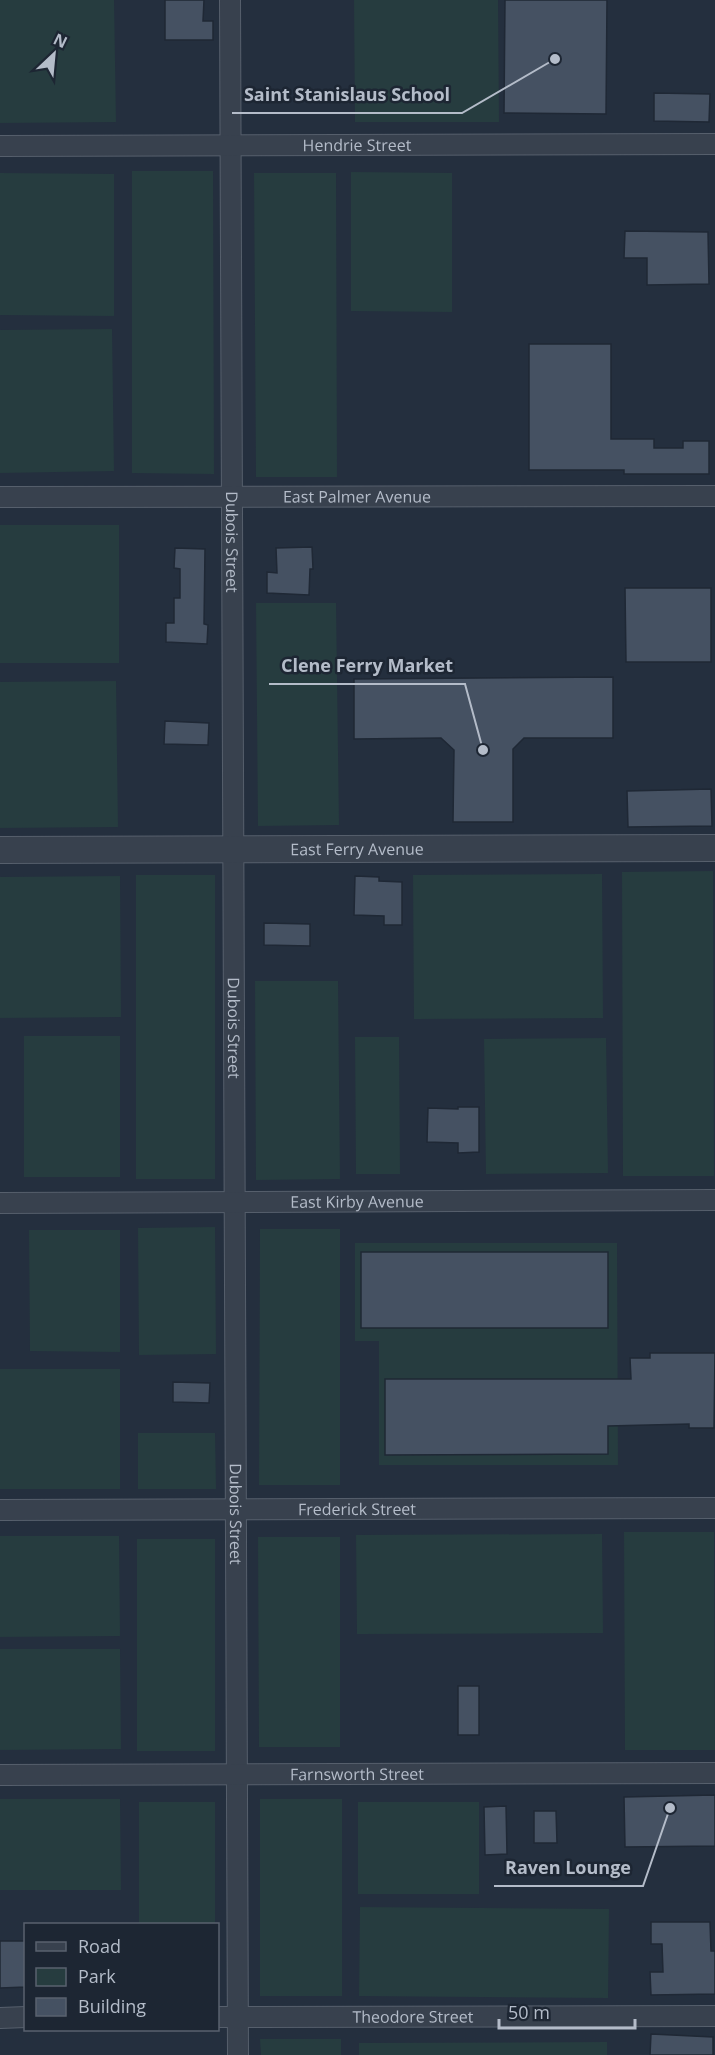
<svg xmlns="http://www.w3.org/2000/svg" width="715" height="2055" viewBox="0 0 715 2055" font-family="'Open Sans',sans-serif">
<style>
.green{fill:#263c3f}
.building{fill:#455162;stroke:#1f2835;stroke-width:1.5}
.lines{fill:none;stroke-linecap:round;stroke-linejoin:round}
.minor-casing{stroke:#565f6c;stroke-width:22}
.tertiary-casing{stroke:#565f6c;stroke-width:28}
.minor{stroke:#38414e;stroke-width:20}
.tertiary{stroke:#38414e;stroke-width:26}
.labels{text-anchor:middle;stroke-width:5;stroke-linejoin:round;paint-order:stroke}
.street-label{font-size:16px;fill:#b4bcc9;stroke:#1d2633}
.leader{fill:none;stroke:#b4bcc9;stroke-width:2}
.callout-dot{fill:#b4bcc9;stroke:#1d2633;stroke-width:2}
.callout-label{font-size:18px;text-anchor:middle;font-weight:bold;fill:#b4bcc9;stroke:#1d2633;stroke-width:5;stroke-linejoin:round;paint-order:stroke}
</style>
<rect width="100%" height="100%" fill="#242f3e"/>
<path class="green" d="M0,0H114L116,122L0,123Z
M354,0H498L499,122H355Z
M132,171H213L214,474L132,473Z
M351,172L452,173V312L351,311Z
M0,173L114,174V316L0,315Z
M254,173H336L337,477H256Z
M112,329L114,471L0,473V330Z
M0,525H119V663H0Z
M256,603H336L339,825L258,826Z
M116,681L118,827L0,828V682Z
M713,871L714,1176H623L622,872Z
M602,874L603,1018L414,1019L413,875Z
M136,875H215V1179H136Z
M120,876L121,1017L0,1018V877Z
M255,981H338L340,1179L256,1180Z
M24,1036H120V1177H24Z
M355,1037H399L400,1174H356Z
M606,1038L608,1173L486,1174L484,1039Z
M215,1227L216,1354L139,1355L138,1228Z
M260,1229H340V1485H259Z
M29,1230H120V1352L30,1351Z
M355,1243H617L618,1465H379V1341H355Z
M0,1369H120V1489H0Z
M138,1433H215L216,1489H138Z
M624,1532H714L715,1750H625Z
M602,1534L603,1633L357,1634L356,1535Z
M0,1536H119L120,1636L0,1637Z
M258,1537H340V1747H259Z
M137,1539H215V1751H137Z
M120,1649L121,1749L0,1750V1649Z
M0,1799H120L121,1890H0Z
M260,1799H342V1996H260Z
M139,1802H215V1924H139Z
M358,1802H479V1894H358Z
M360,1907L609,1909L608,1998L359,1996Z
M260,2039H341V2055H261Z
M607,2042V2055H359V2043Z"/>
<path class="building" d="M165,0H204L203,21H213V40H165Z
M505,0H607L606,114L504,113Z
M654,93L710,94L709,122L654,121Z
M625,231L708,232L709,284L647,285V258H624Z
M529,344H611V439H654V448H683V441H709V474H624V470H529Z
M312,547L313,569H310L309,595L267,593V572L277,573L276,548Z
M175,548L205,549L204,624L208,625L207,644L166,642V623H174V598H180V569L174,568Z
M625,588H711V662H626Z
M613,677V738H524L513,749V822H453L454,750L441,738L354,739V679Z
M165,721L209,723L208,745L164,744Z
M711,789L712,826L628,827L627,791Z
M355,876L379,877V881L402,882V925H384V916L354,915Z
M264,923L310,924V946L264,945Z
M458,1107H479V1152L458,1153V1143L427,1142L428,1108L458,1109Z
M361,1252H608V1328H361Z
M650,1353H715L714,1428H689V1424L608,1426V1454L385,1455V1379H631L630,1358H650Z
M173,1382L210,1383L209,1403L173,1402Z
M458,1686H479V1735H458Z
M715,1795V1846L625,1847L624,1797Z
M506,1806L507,1854L485,1855L484,1807Z
M534,1811H556L557,1843H534Z
M651,1922H710L711,1951H715V1994L651,1995L650,1972H663L662,1944H651Z
M0,1941H26V1987L0,1988Z
M651,2034L713,2037V2055H650Z"/>
<g class="lines">
<defs>
<g id="minor">
<path id="s1" d="M230,0L238,2055"/>
<path id="s2" d="M0,146L715,144"/>
<path id="s3" d="M0,497L715,496"/>
<path id="s4" d="M0,1203L715,1200"/>
<path id="s5" d="M0,1510L715,1508"/>
<path id="s6" d="M0,1775L715,1773"/>
<path id="s7" d="M218,2017L715,2016"/>
<path d="M0,2018L26,2017"/>
</g>
<g id="tertiary">
<path id="s8" d="M0,850L715,848"/>
</g>
</defs>
<use href="#minor" class="minor-casing"/>
<use href="#tertiary" class="tertiary-casing"/>
<use href="#minor" class="minor"/>
<use href="#tertiary" class="tertiary"/>
</g>
<g class="labels">
<g class="street-label">
<text dy="6" stroke="none"><textPath href="#s2" startOffset="357">Hendrie Street</textPath></text>
<text dy="6" stroke="none"><textPath href="#s3" startOffset="357">East Palmer Avenue</textPath></text>
<text dy="6" stroke="none"><textPath href="#s1" startOffset="542">Dubois Street</textPath></text>
<text dy="6" stroke="none"><textPath href="#s8" startOffset="357">East Ferry Avenue</textPath></text>
<text dy="6" stroke="none"><textPath href="#s1" startOffset="1028">Dubois Street</textPath></text>
<text dy="6" stroke="none"><textPath href="#s4" startOffset="357">East Kirby Avenue</textPath></text>
<text dy="6" stroke="none"><textPath href="#s5" startOffset="357">Frederick Street</textPath></text>
<text dy="6" stroke="none"><textPath href="#s1" startOffset="1514">Dubois Street</textPath></text>
<text dy="6" stroke="none"><textPath href="#s6" startOffset="357">Farnsworth Street</textPath></text>
<text dy="6" stroke="none"><textPath href="#s7" startOffset="195">Theodore Street</textPath></text>
</g>
</g>
<path class="leader" d="M555 59L462 113H232M483 750L465 684H269M670 1808L643 1886H494"/>
<g class="callout-dot">
<circle cx="555" cy="59" r="6"/>
<circle cx="483" cy="750" r="6"/>
<circle cx="670" cy="1808" r="6"/>
</g>
<g class="callout-label">
<text x="347" y="101">Saint Stanislaus School</text>
<text x="367" y="672">Clene Ferry Market</text>
<text x="568" y="1874">Raven Lounge</text>
</g>
<rect x="24" y="1923" width="195" height="108" fill="#1d2633" stroke="#59626f" stroke-width="1.5"/>
<rect x="36" y="1942" width="30" height="9" fill="#38414e" stroke="#59626f" stroke-width="1.5"/>
<text x="78" y="1953" font-size="18" fill="#b4bcc9">Road</text>
<rect x="36" y="1968" width="30" height="18" fill="#263c3f" stroke="#59626f" stroke-width="1.5"/>
<text x="78" y="1983" font-size="18" fill="#b4bcc9">Park</text>
<rect x="36" y="1998" width="30" height="18" fill="#455162" stroke="#59626f" stroke-width="1.5"/>
<text x="78" y="2013" font-size="18" fill="#b4bcc9">Building</text>
<g transform="translate(54 54) rotate(26)" stroke="#1d2633" stroke-width="4.5" paint-order="stroke">
<path d="M0-4.5L10 22L0 15L-10 22Z" fill="#b4bcc9"/>
<text y="-9" font-size="16" font-weight="bold" text-anchor="middle" fill="#b4bcc9">N</text>
</g>
<path d="M499 2019v9h136v-9" fill="none" stroke="#b4bcc9" stroke-width="3"/>
<text x="508" y="2019" font-size="18" fill="#b4bcc9" stroke="#1d2633" stroke-width="4.5" paint-order="stroke">50 m</text>
</svg>
